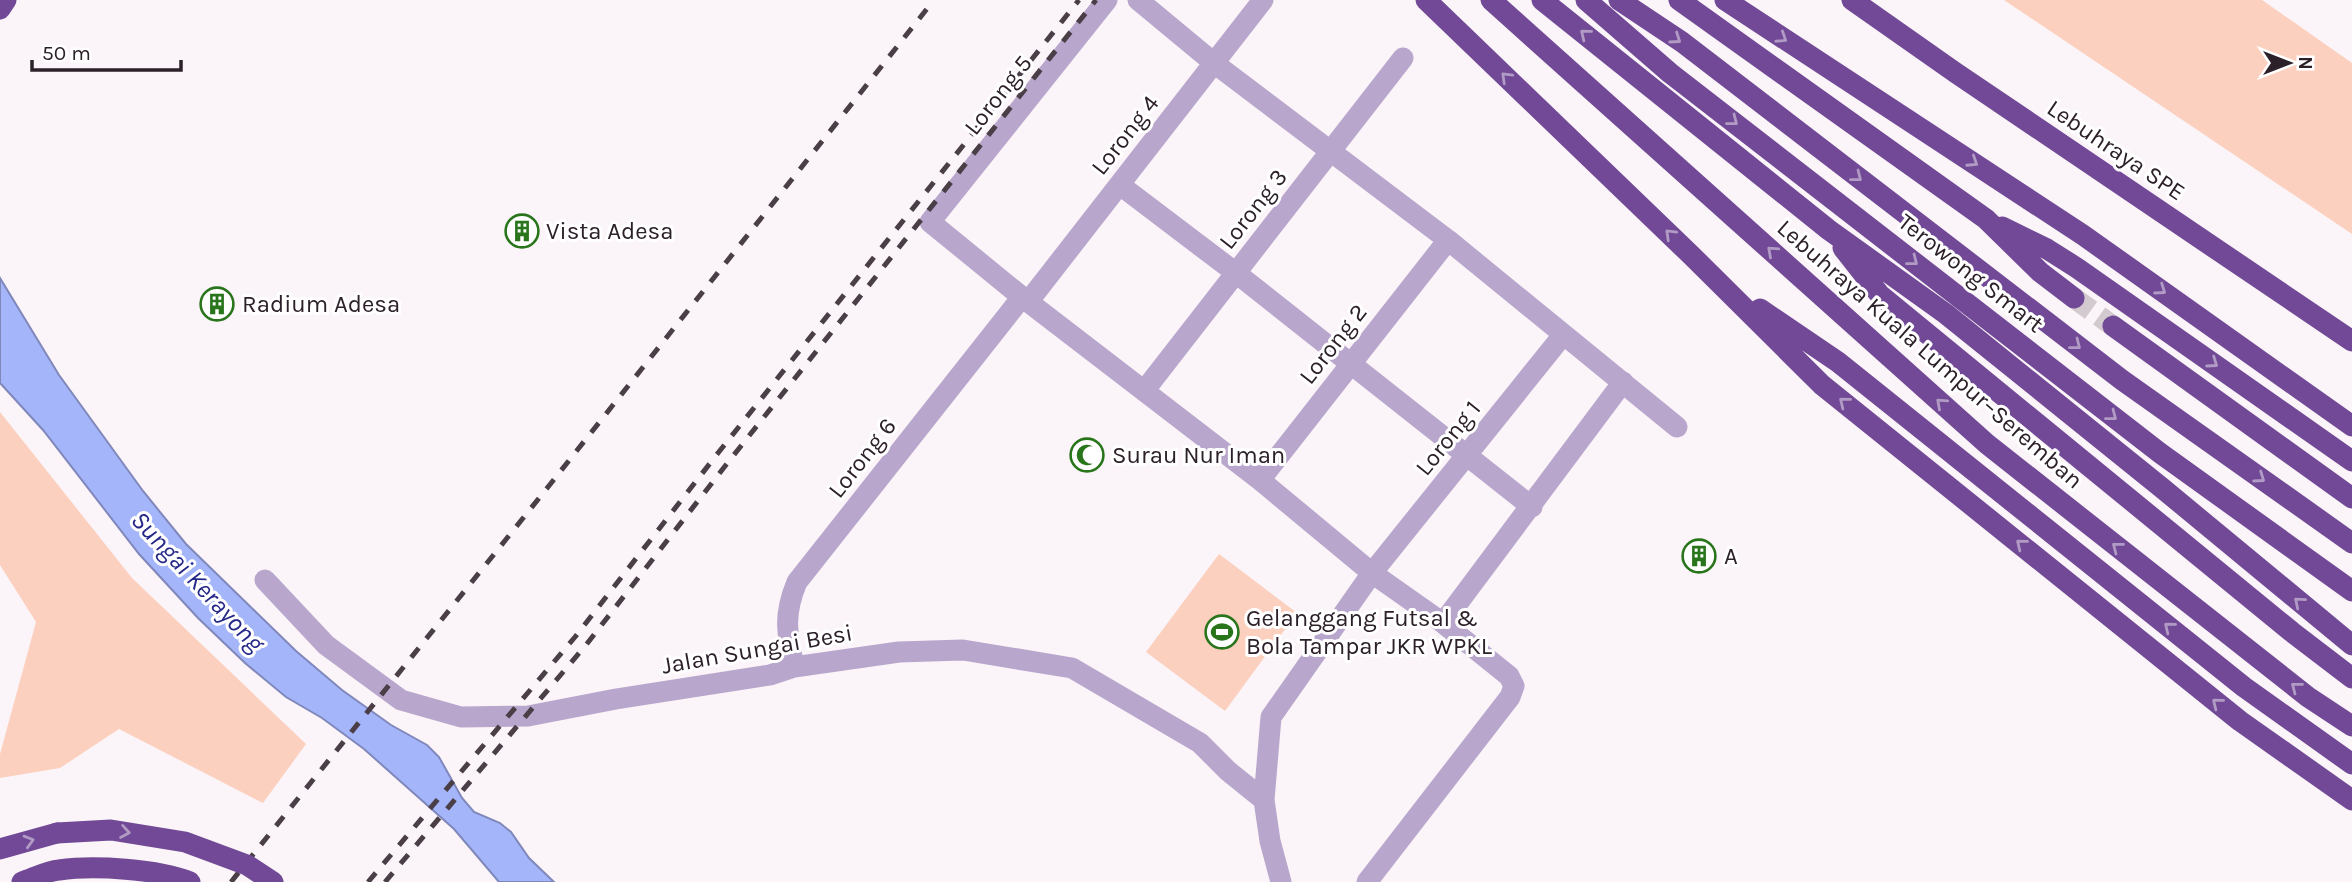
<svg xmlns="http://www.w3.org/2000/svg" width="2352" height="882" viewBox="0 0 2352 882" font-family="Karla,sans-serif">
<style>
.green{fill:#fcd0be}
.water{fill:#a4b5fa;stroke:#8088bb;stroke-width:2}
.lines{fill:none;stroke-linecap:round;stroke-linejoin:round}
.highway-tunnel{stroke:#d2cacf;stroke-width:21;stroke-dasharray:21 10;stroke-linecap:butt}
.minor{stroke:#b8a6cc;stroke-width:21}
.highway{stroke:#714996;stroke-width:21}
.rail{stroke:#4a3e47;stroke-width:5;stroke-dasharray:12 12;stroke-linecap:butt}
.highway-bridge{stroke:#714996;stroke-width:21}
.oneway{stroke:#b19bc5}
.labels{text-anchor:middle;stroke-width:6;stroke-linejoin:round;paint-order:stroke}
.street-label{font-size:24px;fill:#2c2029;stroke:#fff}
.poi-label{font-size:24px;fill:#2c2029;stroke:#fff;text-anchor:start}
.water-label{font-size:26px;font-style:italic;fill:#252888;stroke:#fff}
</style>
<rect width="100%" height="100%" fill="#fbf4f8"/>
<path class="green" d="M2004,0H2262L2352,63V234Z
M0,412L132,578L306,744L263,803L119,729L60,768L0,778V754L36,622L0,565Z
M1219,554L1297,613L1225,711L1146,652Z"/>
<path class="water" d="M0,278L59,375L143,491L186,544L296,651L342,690L391,725L427,745L439,757L462,798L474,812L500,823L511,832L529,858L554,882H499L454,829L364,749L322,718L286,697L245,663L198,618L139,554L43,430L0,383Z"/>
<g class="lines">
<path class="highway-tunnel" d="M2074,298L2113,326"/>
<path class="minor" d="M1107,0L930,222L1022,297L1260,480L1372,573L1443,623L1509,676L1514,686L1510,697L1367,882
M1138,0L1214,63L1448,240L1677,427
M1120,185L1236,273L1532,507
M1028,302L1263,0
M1144,391L1403,58
M1260,480L1448,240
M265,580L326,645L401,700L461,717L528,716L616,699L770,675L794,667L899,652L963,650L1072,668L1200,743L1228,771L1264,800
M1443,623L1623,382
M794,667C787,633 783,615 797,582L1022,297
M1281,882L1270,841L1264,800L1271,717L1372,573L1563,335"/>
<path class="highway" d="M1426,0L1691,255L1822,385L2240,721L2352,800
M1491,0L1987,444L2308,697L2352,726
M1542,0L1829,230L1946,314L2162,488L2352,645
M1586,0L1670,73L2160,453L2352,591
M1619,0L1682,42L2122,380L2352,543
M1679,0L1986,219L2040,272L2074,298
M1725,0L2083,235L2352,426
M1852,0L1956,73L2352,341
M0,9L6,0
M2002,227L2047,249L2077,268L2352,461
M1843,248L1880,295L2292,632L2352,678
M1760,309L1838,362L2244,687L2352,764
M2113,326L2352,498
M0,849L57,833
M22,882C34,878 47,871 59,870C94,865 158,869 190,882"/>
<path class="rail" d="M231,882L548,487L934,0
M368,882L575,637L718,453L1079,0
M385,882L586,645L729,461L1096,0"/>
<path class="highway-bridge" d="M57,833L111,830L185,842L247,865L273,882"/>
</g>
<defs><path id="oneway-chevron" d="M-2-3.5L2.5 0L-2 3.5" fill="none" stroke-width="1.6" stroke-linecap="round" stroke-linejoin="round" transform="scale(1.75)"/></defs>
<g class="oneway">
<use href="#oneway-chevron" transform="translate(1585 34) rotate(-141)"/>
<use href="#oneway-chevron" transform="translate(1782 38) rotate(33)"/>
<use href="#oneway-chevron" transform="translate(1676 39) rotate(35)"/>
<use href="#oneway-chevron" transform="translate(1506 77) rotate(-136)"/>
<use href="#oneway-chevron" transform="translate(1733 121) rotate(38)"/>
<use href="#oneway-chevron" transform="translate(1973 162) rotate(33)"/>
<use href="#oneway-chevron" transform="translate(1857 177) rotate(38)"/>
<use href="#oneway-chevron" transform="translate(1670 234) rotate(-136)"/>
<use href="#oneway-chevron" transform="translate(1772 251) rotate(-138)"/>
<use href="#oneway-chevron" transform="translate(1913 261) rotate(38)"/>
<use href="#oneway-chevron" transform="translate(2161 290) rotate(35)"/>
<use href="#oneway-chevron" transform="translate(2076 345) rotate(38)"/>
<use href="#oneway-chevron" transform="translate(2213 363) rotate(35)"/>
<use href="#oneway-chevron" transform="translate(1844 402) rotate(-141)"/>
<use href="#oneway-chevron" transform="translate(1941 403) rotate(-138)"/>
<use href="#oneway-chevron" transform="translate(2112 416) rotate(38)"/>
<use href="#oneway-chevron" transform="translate(2260 478) rotate(35)"/>
<use href="#oneway-chevron" transform="translate(2021 544) rotate(-141)"/>
<use href="#oneway-chevron" transform="translate(2117 547) rotate(-142)"/>
<use href="#oneway-chevron" transform="translate(2299 602) rotate(-140)"/>
<use href="#oneway-chevron" transform="translate(2169 627) rotate(-141)"/>
<use href="#oneway-chevron" transform="translate(2296 687) rotate(-142)"/>
<use href="#oneway-chevron" transform="translate(2217 703) rotate(-141)"/>
<use href="#oneway-chevron" transform="translate(125 832) rotate(10)"/>
<use href="#oneway-chevron" transform="translate(29 841) rotate(-16)"/>
</g>
<defs>
<symbol id="building-ring" viewBox="-11 -11 22 22"><circle r="9.5" fill="#fff" stroke="#29751b" stroke-width="1.5"/><path d="M-4-6H4V6H1V3H-1V6H-4ZM-2.5-4.3h1.7v1.8h-1.7ZM.8-4.3h1.7v1.8H.8ZM-2.5-1h1.7V.8h-1.7ZM.8-1h1.7V.8H.8Z" fill="#29751b"/></symbol>
<symbol id="mosque-ring" viewBox="-11 -11 22 22"><circle r="9.5" fill="#fff" stroke="#29751b" stroke-width="1.5"/><path d="M3.5-4.9A6 6 0 1 0 3.5 4.9A5 5 0 1 1 3.5-4.9Z" fill="#29751b"/></symbol>
<symbol id="stadium-ring" viewBox="-11 -11 22 22"><circle r="9.5" fill="#fff" stroke="#29751b" stroke-width="1.5"/><path d="M0-5a6.5 5 0 1 0 0 10a6.5 5 0 1 0 0-10ZM-3.5-1.8h7v3.6h-7Z" fill="#29751b"/></symbol>
</defs>
<g fill-rule="evenodd">
<use href="#building-ring" x="503" y="212" width="38" height="38"/>
<use href="#building-ring" x="198" y="285" width="38" height="38"/>
<use href="#mosque-ring" x="1068" y="436" width="38" height="38"/>
<use href="#building-ring" x="1680" y="537" width="38" height="38"/>
<use href="#stadium-ring" x="1203" y="613" width="38" height="38"/>
</g>
<g class="labels">
<g class="street-label">
<text transform="translate(998 95) rotate(-52)" y="8">Lorong 5</text>
<text transform="translate(1125 135) rotate(-52)" y="8">Lorong 4</text>
<text transform="translate(2116 150) rotate(34)" y="8">Lebuhraya SPE</text>
<text transform="translate(1253 209) rotate(-52)" y="8">Lorong 3</text>
<text transform="translate(1971 273) rotate(38)" y="8">Terowong Smart</text>
<text transform="translate(1333 344) rotate(-52)" y="8">Lorong 2</text>
<text transform="translate(1930 354) rotate(41)" y="8">Lebuhraya Kuala Lumpur–Seremban</text>
<text transform="translate(1448 438) rotate(-51)" y="8">Lorong 1</text>
<text transform="translate(862 458) rotate(-52)" y="8">Lorong 6</text>
<text transform="translate(757 649) rotate(-10)" y="8">Jalan Sungai Besi</text>
</g>
<g class="poi-label">
<text x="546" y="239">Vista Adesa</text>
<text x="242" y="312">Radium Adesa</text>
<text x="1112" y="463">Surau Nur Iman</text>
<text x="1724" y="564">A</text>
<text x="1246" y="626">Gelanggang Futsal &amp;<tspan x="1246" dy="28">Bola Tampar JKR WPKL</tspan></text>
</g>
<g class="water-label">
<text transform="translate(198 581) rotate(47)" y="9">Sungai Kerayong</text>
</g>
</g>
<g transform="translate(2289 63) rotate(90)" stroke="#ffffff" stroke-width="5" paint-order="stroke">
<path d="M0-5L12 26L0 18L-12 26Z" fill="#2c2029"/>
<text y="-10" font-size="19" font-weight="bold" text-anchor="middle" fill="#2c2029">N</text>
</g>
<path d="M32 60v10h149v-10" fill="none" stroke="#2c2029" stroke-width="3.5"/>
<text x="42" y="60" font-size="21" fill="#2c2029" stroke="#ffffff" stroke-width="5" paint-order="stroke">50 m</text>
</svg>
